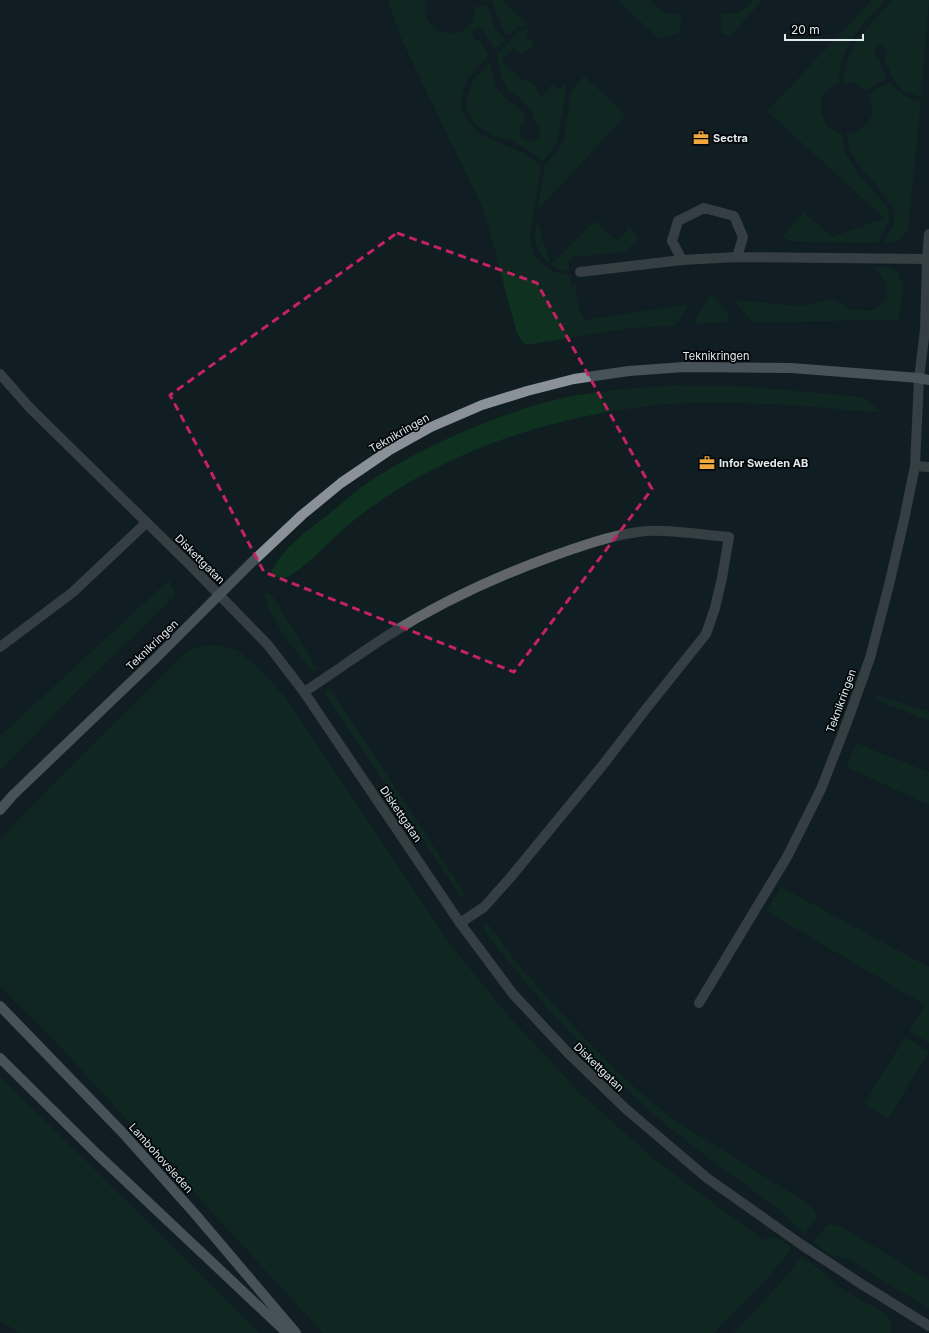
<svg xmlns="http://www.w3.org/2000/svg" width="929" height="1333" viewBox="0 0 929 1333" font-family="Inter,sans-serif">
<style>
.green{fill:#0e3120}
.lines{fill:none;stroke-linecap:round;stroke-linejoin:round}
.lane{stroke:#62666b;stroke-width:10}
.street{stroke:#62666b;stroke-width:10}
.secondary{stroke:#8a9199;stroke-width:10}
.marked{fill:none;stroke:#c42262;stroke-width:3;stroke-dasharray:8 5;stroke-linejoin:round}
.labels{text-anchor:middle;stroke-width:3.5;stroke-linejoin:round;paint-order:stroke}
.poi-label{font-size:11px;font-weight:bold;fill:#e0e9ec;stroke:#030709;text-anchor:start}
.street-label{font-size:11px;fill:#e0e9ec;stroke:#030709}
</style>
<rect width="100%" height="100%" fill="#101e22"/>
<path class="green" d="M387,0H427L425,5L426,19L438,31L451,34L464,30L473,20L475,7L487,5L496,31L505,39L494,50L483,29L477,27L472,33L474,39L481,42L489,55L468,78L463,92L461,108L468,121L479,134L524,153L541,165L530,236L533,253L543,265L554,272L570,275L571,285H576L578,305L584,320L689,304L675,326L633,328L525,345L517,333L484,211L403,43Z
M491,0H502L529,25L518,27L509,35L503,30Z
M617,0H650C658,9 669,18 682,13L680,32L659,39Z
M752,0H763L730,36L722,33V14C737,14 743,13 752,0Z
M872,0H886C861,27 839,45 839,84L830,87L821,99V113L828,127L842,134L845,152L856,171L888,208L889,221L878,243L789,241L782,236L804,212L832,237L884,218L767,111Z
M892,0H929L921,97L902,91L894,80L884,58L888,52L882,44L874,48L875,55L879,60L887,78L865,91L854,83H843L848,57L859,37Z
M525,29L529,30L526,35L534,43L522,55L513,48L502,61L519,77L534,85L542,97L552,84L559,90L565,84L566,92L557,143L543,161L524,147L510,140L493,136L478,127L466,111L467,97L473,80L490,62L495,86L505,98L523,112L526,120L519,129L521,137L529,142L538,138L541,128L534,120L531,110L519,98L508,90L501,78L497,55L518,32Z
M584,76L626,115L538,210L545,165L558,150L564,138L571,91Z
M890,82C899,94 906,98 921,102L908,229L899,241L884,243L894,223V209L880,189L862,170L851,153L847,134C857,132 869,126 872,114C873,108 870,100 868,94Z
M537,221L551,264L595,221L617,241L629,228L639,237L626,252L573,257L568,263L570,271C553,270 538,258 535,240C535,234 536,227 537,221Z
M875,267H888L898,272L903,286L899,320L753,322L733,300L801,306L833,299L851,310L872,311L887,300L886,284Z
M712,295L717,299L730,318L728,322L696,324L695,319L709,296Z
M675,385L739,386L854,396L866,399L882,413C842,410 802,405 763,404C729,403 694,402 660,405C579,413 500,434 428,472C399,487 371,506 346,527C329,541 310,564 291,575C283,580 277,580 271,573C280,550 310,528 330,513C340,505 350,496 360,488C405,457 455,433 506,415C528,407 550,400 573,396C607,390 641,387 675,385Z
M169,580L176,595L79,689L0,771V736Z
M264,593H267L272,595L318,670L311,671C295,649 269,620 264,593Z
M217,645L237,650L258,667L283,695L446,939L504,1011L581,1094L659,1163L765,1241L770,1236L779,1239L792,1247C771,1278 740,1306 714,1333H323L50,1036L0,986V839L62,775L184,654L199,646Z
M327,689H330L332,691L467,897L460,895L325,695V692Z
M877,695L929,712V721L875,700Z
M856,743L929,772V805L846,767Z
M781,887L929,967V1043L909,1031L925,1005L766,911Z
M486,923L488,924L517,963L552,1003L601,1055L640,1092L673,1119L807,1203C811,1207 816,1210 817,1217L804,1234C795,1227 788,1218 780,1211C769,1201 757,1194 746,1185C719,1166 692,1146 666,1125C599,1069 541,1003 487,935L484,930L483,926Z
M905,1037L929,1052L888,1119L864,1104Z
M0,1076L260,1333H20L0,1321Z
M831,1224L837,1225L849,1231L929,1280V1309L850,1260L829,1254L813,1242L825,1227Z
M802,1256L826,1274L837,1286L888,1315L892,1324L890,1333H734L785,1278Z"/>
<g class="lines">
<path class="lane" d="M682,260L672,241L678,221L704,208L734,216L743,237L737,257
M580,272L682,260L737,257L927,259
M919,378L925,330L927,259L929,234
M915,466L929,467
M0,647L73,592L146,523
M304,692C332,674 359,654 387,636C439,603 495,577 553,556C581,546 609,536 638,532C664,528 702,535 729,537L722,578L715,608L706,634L646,709L602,766L510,878L484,907L460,923
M802,1245L863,1285L929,1326"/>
<path class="street" d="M0,374L30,408L191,566L268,645L304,692L460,923L513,994L570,1055L626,1109L707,1178L802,1245
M699,1003L787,857L821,789L846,725L870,658L889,585L904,520L915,466L919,378"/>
<path class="secondary" d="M0,810L13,795L155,659L251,563L302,515L341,483L388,451L431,427L482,405L527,391L574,379L629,371L684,367L791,368L919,378L929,380
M0,1006L122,1132L196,1215L296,1333
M0,1058L97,1154L287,1333"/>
</g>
<path d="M0 0H929V1333H0ZM397,233L537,283L652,489L514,672L264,572L170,395Z" fill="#101e22" fill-opacity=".55" fill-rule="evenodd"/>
<path class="marked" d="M397,233L537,283L652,489L514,672L264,572L170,395Z"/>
<defs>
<symbol id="office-bare" viewBox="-9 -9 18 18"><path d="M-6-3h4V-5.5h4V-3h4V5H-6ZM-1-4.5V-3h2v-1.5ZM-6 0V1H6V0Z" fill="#f1a63f" stroke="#030709" stroke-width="2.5" paint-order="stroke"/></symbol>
</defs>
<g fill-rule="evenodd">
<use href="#office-bare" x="690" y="127" width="22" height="22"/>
<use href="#office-bare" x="696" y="452" width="22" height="22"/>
</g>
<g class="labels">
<g class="poi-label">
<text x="713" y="142">Sectra</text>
<text x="719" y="467">Infor Sweden AB</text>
</g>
<g class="street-label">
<text x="716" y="360">Teknikringen</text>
<text transform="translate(399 433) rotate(-30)" y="4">Teknikringen</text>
<text transform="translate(200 559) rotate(45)" y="4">Diskettgatan</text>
<text transform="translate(152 645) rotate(-44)" y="4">Teknikringen</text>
<text transform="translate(841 701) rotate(-70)" y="4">Teknikringen</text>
<text transform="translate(401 814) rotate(56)" y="4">Diskettgatan</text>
<text transform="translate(599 1067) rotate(44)" y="4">Diskettgatan</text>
<text transform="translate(161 1158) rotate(48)" y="4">Lambohovsleden</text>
</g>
</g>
<path d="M785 34v6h78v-6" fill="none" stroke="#e0e9ec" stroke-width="2"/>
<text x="791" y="34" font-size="12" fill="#e0e9ec" stroke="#030709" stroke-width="3" paint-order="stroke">20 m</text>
</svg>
